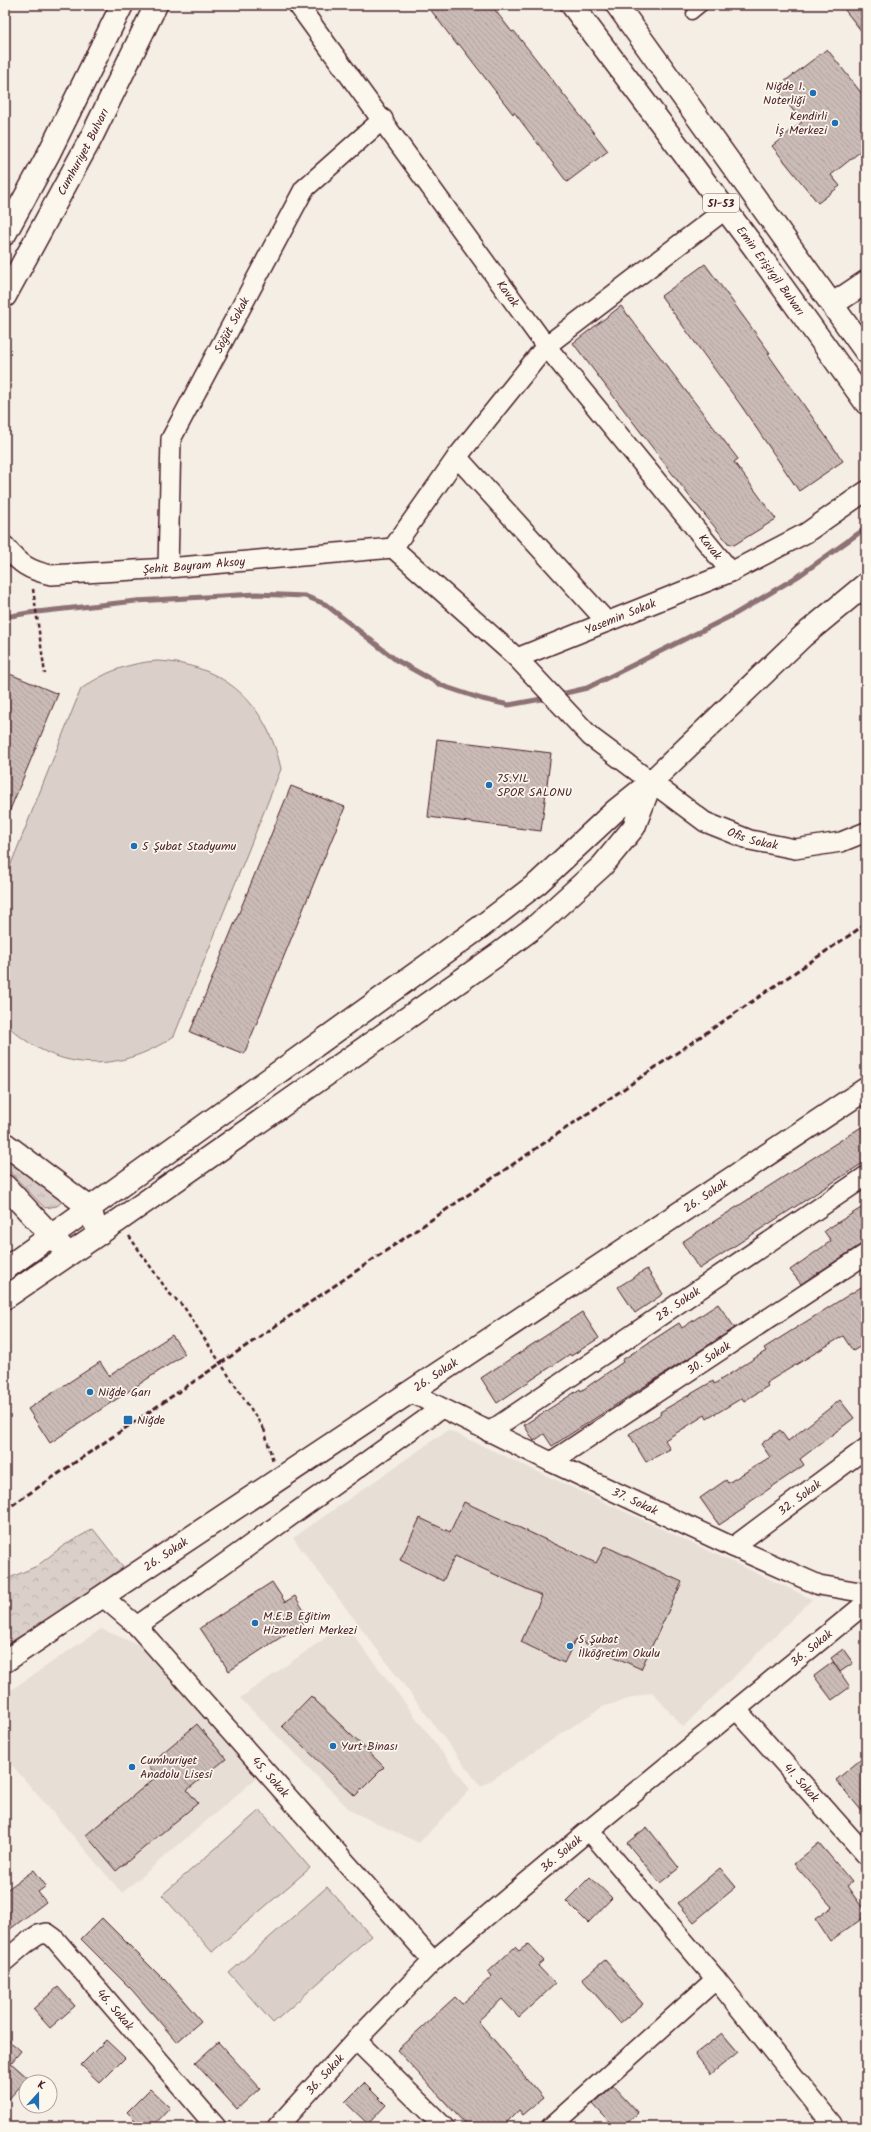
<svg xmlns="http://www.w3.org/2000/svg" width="871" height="2132" viewBox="0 0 871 2132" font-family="Kalam,sans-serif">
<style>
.built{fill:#e7dfd6}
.grass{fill:url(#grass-tufts);stroke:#92787a}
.forest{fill:url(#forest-crowns);stroke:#92787a}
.park{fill:#dbd0c9;stroke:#92787a}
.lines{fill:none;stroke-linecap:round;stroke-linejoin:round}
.stream{stroke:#8d7174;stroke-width:5}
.building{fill:url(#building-back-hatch);stroke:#4a1f2b}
.service-casing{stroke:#4a1f2b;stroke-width:13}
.minor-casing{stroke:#4a1f2b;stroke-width:22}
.tertiary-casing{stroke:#4a1f2b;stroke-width:25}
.secondary-casing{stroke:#4a1f2b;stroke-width:25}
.primary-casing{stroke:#4a1f2b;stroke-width:25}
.path{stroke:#4a1f2b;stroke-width:2.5;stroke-dasharray:4 3;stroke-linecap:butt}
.service{stroke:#fbf7ec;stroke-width:10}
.minor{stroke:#fbf7ec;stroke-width:19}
.tertiary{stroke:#fbf7ec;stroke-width:22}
.secondary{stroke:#fbf7ec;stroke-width:22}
.primary{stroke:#fbf7ec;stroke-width:22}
.rail{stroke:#4a1f2b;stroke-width:3;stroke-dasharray:6 3;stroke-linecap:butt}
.path-bridge{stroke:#4a1f2b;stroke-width:2.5;stroke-dasharray:4 3;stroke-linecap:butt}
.poi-dot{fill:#1f6fb2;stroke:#fbf7ec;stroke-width:1.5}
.labels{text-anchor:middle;stroke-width:3.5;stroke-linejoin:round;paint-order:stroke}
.shield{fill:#fbf7ec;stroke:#7f6065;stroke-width:1}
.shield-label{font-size:11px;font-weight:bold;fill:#4a1f2b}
.poi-label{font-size:12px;fill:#4a1f2b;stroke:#fbf7ec;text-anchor:start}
.street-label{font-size:12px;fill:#4a1f2b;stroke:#fbf7ec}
</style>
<defs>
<pattern id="grass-tufts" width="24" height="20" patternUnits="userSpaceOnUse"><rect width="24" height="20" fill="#dbd0c9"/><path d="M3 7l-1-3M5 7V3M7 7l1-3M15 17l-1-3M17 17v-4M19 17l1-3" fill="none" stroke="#bdb2ad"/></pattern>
<pattern id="forest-crowns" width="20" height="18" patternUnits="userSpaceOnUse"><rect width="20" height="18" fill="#dbd0c9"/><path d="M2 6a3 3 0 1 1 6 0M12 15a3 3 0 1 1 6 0" fill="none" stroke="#bdb2ad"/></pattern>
<pattern id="building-back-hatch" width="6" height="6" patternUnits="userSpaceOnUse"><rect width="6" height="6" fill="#cabbb6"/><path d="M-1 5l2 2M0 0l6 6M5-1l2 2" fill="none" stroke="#afa09d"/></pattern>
</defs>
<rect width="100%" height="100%" fill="#f4eee4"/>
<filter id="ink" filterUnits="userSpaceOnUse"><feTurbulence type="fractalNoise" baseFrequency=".025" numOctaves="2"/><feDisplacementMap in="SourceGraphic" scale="8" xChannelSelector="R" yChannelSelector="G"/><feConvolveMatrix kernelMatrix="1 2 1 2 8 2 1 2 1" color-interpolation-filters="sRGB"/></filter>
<g filter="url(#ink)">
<path class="built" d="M448,1430L634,1516L812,1599L683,1727L652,1692L602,1707L481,1787L293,1538Z
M345,1624L470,1789L419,1843L351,1811L240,1698Z
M101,1629L146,1648L259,1776L122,1893L5,1757V1694Z"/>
<path class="grass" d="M5,1155L64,1200L57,1206L45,1208L5,1167Z"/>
<path class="forest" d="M93,1529L123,1567L57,1614L5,1645V1580L37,1566L63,1546Z"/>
<path class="park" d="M157,661C225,664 267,704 281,769L174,1036C118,1075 54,1072 5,1023V879L81,689C105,672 128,663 157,661Z
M260,1810L310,1868L212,1952L162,1895Z
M327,1887L371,1936L273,2023L229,1973Z"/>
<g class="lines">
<path class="stream" d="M5,617L28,613L136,601L256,594L305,596L325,604L396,660L443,686L482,699L509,705L547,698
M557,695L587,688L735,614L800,575L866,528"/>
</g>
<path class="building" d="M427,5H491L512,32L514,31L608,151L567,182L514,112L513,114L459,44L457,45Z
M841,5H866V37Z
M827,49L866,99V147L831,175L840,186L818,203L772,146L802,122L776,88Z
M705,264L770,353L768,354L843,461L799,491L740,404L661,296Z
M621,306L738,459L734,462L776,519L734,545L728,543L690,497L573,343Z
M5,672L58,694L5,822Z
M437,739L551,753L541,831L428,817Z
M291,786L345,807L244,1054L190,1032Z
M866,1124V1161L699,1269L682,1242Z
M866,1205V1243L860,1245L801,1284L790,1270L831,1241L824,1231Z
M647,1269L663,1294L635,1313L618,1287Z
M866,1284V1343L853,1351L843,1336L766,1383L768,1386L744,1401L742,1398L707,1419L705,1415L665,1440L670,1449L646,1462L629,1434L661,1414L660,1412L713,1381L714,1384L766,1351L764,1348Z
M718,1304L735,1328L552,1446L544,1434L534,1441L524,1425L580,1389L581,1391L623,1362L622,1360L679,1323L682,1328Z
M582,1312L599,1338L571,1356L570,1354L497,1403L481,1378Z
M172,1335L185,1354L50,1443L28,1409L100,1362L109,1376Z
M840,1400L854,1418L800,1459L804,1465L744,1506L745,1508L719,1525L700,1498L726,1480L728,1483L770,1457L761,1444L780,1430L788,1441Z
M464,1502L596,1563L605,1546L682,1582L641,1669L576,1639L564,1663L521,1642L542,1596L455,1556L443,1581L400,1560L420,1518L450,1532Z
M272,1582L285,1602L295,1596L309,1619L229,1671L200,1628Z
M843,1649L853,1663L840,1672L831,1658Z
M833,1662L850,1687L832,1700L814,1676Z
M311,1696L384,1767L355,1796L282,1726Z
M197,1724L226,1759L187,1790L198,1803L116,1871L86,1835L157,1776L148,1765Z
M866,1755V1816L836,1780Z
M647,1827L679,1868L660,1883L627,1843Z
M819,1843L852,1882L847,1886L866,1913V1916L830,1941L815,1919L832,1907L794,1864Z
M720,1868L736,1887L694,1922L678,1903Z
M34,1870L46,1886L38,1892L46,1902L5,1933V1891Z
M590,1877L612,1898L588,1923L566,1901Z
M102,1918L164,1980L165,1979L201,2021L177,2042L132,1990L81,1939Z
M528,1944L544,1961L538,1966L555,1984L519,2017L502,1999L478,2021L543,2098L523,2115L519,2110L502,2127H468L397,2050L455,1997L462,2004L492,1976L488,1972L515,1947L519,1951Z
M605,1960L643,2004L620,2023L582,1979Z
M58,1987L75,2006L50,2028L33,2009Z
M722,2033L738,2052L711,2074L695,2054Z
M5,2037L21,2051L11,2063L28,2078L5,2103Z
M106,2040L125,2058L100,2083L81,2065Z
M218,2042L260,2088L237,2109L195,2063Z
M364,2083L386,2105L368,2124L345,2102Z
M613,2086L638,2113L623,2127H614L593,2104Z
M150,2089L170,2108L152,2127H142L127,2112Z"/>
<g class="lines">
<defs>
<path id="service" d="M692,14L703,5"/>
<g id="minor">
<path id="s1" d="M298,5L546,346L731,572"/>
<path d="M457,457L607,622"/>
<path id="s2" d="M5,546C20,564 28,570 51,575L168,568L393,548"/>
<path id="s3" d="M393,548L517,658L731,572L806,533L866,491"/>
<path d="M393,548L457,457L546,346L726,209"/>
<path id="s4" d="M168,568L171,439L304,189L383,119"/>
<path id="s5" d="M517,658L591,737L705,822L750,840L795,849L841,842L866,832"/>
<path id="s6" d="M410,1392L551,1462L733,1547L819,1585L866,1593"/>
<path id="s7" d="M489,1432L866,1176"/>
<path id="s8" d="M551,1462L866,1254"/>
<path id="s9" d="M733,1547L866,1448"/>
<path id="s10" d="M103,1597L137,1626L433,1961"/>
<path d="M137,1626L440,1409"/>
<path id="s11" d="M737,1710L866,1855"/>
<path d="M589,1830L716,1979L832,2124L828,2127"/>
<path id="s12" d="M5,1961L26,1943L38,1935L47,1933L54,1938L216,2127"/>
<path d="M356,2040L444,2127"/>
<path id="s13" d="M277,2127L356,2040L433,1961L589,1830L866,1603"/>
<path d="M551,2127L716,1979"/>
</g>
<g id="tertiary">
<path d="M833,304L866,282"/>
<path id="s14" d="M5,1661L866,1089"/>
</g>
<g id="secondary">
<path d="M5,234L49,153L122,5"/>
<path id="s15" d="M5,296L91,138L156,5"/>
<path d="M5,1144L90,1208L94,1222"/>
<path d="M5,1186L62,1247"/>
<path d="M5,1269L482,926L538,883L616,810L651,782L803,636L866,584"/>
<path d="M5,1298L118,1221L497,955L537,925L602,866L634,827L651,782"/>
</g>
<g id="primary">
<path id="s16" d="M572,5L753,246L866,403"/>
<path d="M617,5L866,352"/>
</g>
</defs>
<use href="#service" class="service-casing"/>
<use href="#minor" class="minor-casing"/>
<use href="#tertiary" class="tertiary-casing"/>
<use href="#secondary" class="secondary-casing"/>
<use href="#primary" class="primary-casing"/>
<path class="path" d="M33,589L45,674
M129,1236L169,1293L184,1307L200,1332
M264,1429L273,1461"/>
<use href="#service" class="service"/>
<use href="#minor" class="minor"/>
<use href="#tertiary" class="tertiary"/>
<use href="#secondary" class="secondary"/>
<use href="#primary" class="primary"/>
<path class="rail" d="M5,1510L866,924"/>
<path class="path-bridge" d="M200,1332L264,1429"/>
</g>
</g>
<g class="poi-dot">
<circle cx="813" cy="93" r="4"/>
<circle cx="835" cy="123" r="4"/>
<circle cx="489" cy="785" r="4"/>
<circle cx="134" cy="846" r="4"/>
<circle cx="90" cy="1392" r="4"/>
<rect x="123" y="1415" width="10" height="10" rx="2"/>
<circle cx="255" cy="1623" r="4"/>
<circle cx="570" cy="1646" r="4"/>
<circle cx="333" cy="1746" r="4"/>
<circle cx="132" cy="1767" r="4"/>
</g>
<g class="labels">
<rect class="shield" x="703" y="194" width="36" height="18" rx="3"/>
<g class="shield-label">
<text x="721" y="207">51-53</text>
</g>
<g class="poi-label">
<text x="805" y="90" text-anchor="end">Niğde 1.<tspan x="805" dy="14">Noterliği</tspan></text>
<text x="827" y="120" text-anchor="end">Kendirli<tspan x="827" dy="14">İş Merkezi</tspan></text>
<text x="497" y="782">75.YIL<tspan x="497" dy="14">SPOR SALONU</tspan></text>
<text x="142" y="850">5 Şubat Stadyumu</text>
<text x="98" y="1396">Niğde Garı</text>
<text x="137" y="1424">Niğde</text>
<text x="263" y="1620">M.E.B Eğitim<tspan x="263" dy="14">Hizmetleri Merkezi</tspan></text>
<text x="578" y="1643">5 Şubat<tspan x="578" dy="14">İlköğretim Okulu</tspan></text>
<text x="341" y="1750">Yurt Binası</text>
<text x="140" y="1764">Cumhuriyet<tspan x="140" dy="14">Anadolu Lisesi</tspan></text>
</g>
<g class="street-label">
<text dy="4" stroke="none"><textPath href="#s15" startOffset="164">Cumhuriyet Bulvarı</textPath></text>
<text dy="4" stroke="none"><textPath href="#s16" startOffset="332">Emin Erişirgil Bulvarı</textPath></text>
<text dy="4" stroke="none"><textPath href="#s1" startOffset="357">Kavak</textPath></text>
<text dy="4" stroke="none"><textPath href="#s4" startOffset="258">Söğüt Sokak</textPath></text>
<text dy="4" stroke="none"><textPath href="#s1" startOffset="681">Kavak</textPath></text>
<text dy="4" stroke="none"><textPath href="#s2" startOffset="199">Şehit Bayram Aksoy</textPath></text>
<text dy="4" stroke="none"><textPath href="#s3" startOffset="277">Yasemin Sokak</textPath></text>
<text dy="4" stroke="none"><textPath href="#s5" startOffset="301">Ofis Sokak</textPath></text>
<text dy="4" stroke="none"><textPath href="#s14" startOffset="841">26. Sokak</textPath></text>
<text dy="4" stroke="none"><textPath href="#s7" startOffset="228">28. Sokak</textPath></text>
<text dy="4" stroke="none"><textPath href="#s8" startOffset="189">30. Sokak</textPath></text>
<text dy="4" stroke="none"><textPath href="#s14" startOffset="517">26. Sokak</textPath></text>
<text dy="4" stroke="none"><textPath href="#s9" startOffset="83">32. Sokak</textPath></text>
<text dy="4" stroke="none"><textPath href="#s6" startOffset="250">37. Sokak</textPath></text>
<text dy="4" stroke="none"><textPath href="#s14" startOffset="193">26. Sokak</textPath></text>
<text dy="4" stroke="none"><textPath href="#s13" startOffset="719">36. Sokak</textPath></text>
<text dy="4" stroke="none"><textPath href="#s10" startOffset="246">45. Sokak</textPath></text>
<text dy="4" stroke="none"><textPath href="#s11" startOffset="97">41. Sokak</textPath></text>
<text dy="4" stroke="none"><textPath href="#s13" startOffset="395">36. Sokak</textPath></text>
<text dy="4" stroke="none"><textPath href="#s12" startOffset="154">46. Sokak</textPath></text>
<text dy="4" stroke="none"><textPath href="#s13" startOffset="71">36. Sokak</textPath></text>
</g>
</g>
<rect width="871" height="2132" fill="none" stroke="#fbf7ec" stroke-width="20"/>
<rect x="10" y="10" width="851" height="2112" fill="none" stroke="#4a1f2b" stroke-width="1.5" filter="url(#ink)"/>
<g transform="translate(38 2094) rotate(21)"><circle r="19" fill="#fbf7ec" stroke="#b4a19f"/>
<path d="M0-3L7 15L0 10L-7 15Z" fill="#1f6fb2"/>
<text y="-6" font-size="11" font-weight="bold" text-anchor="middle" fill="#4a1f2b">K</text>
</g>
</svg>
